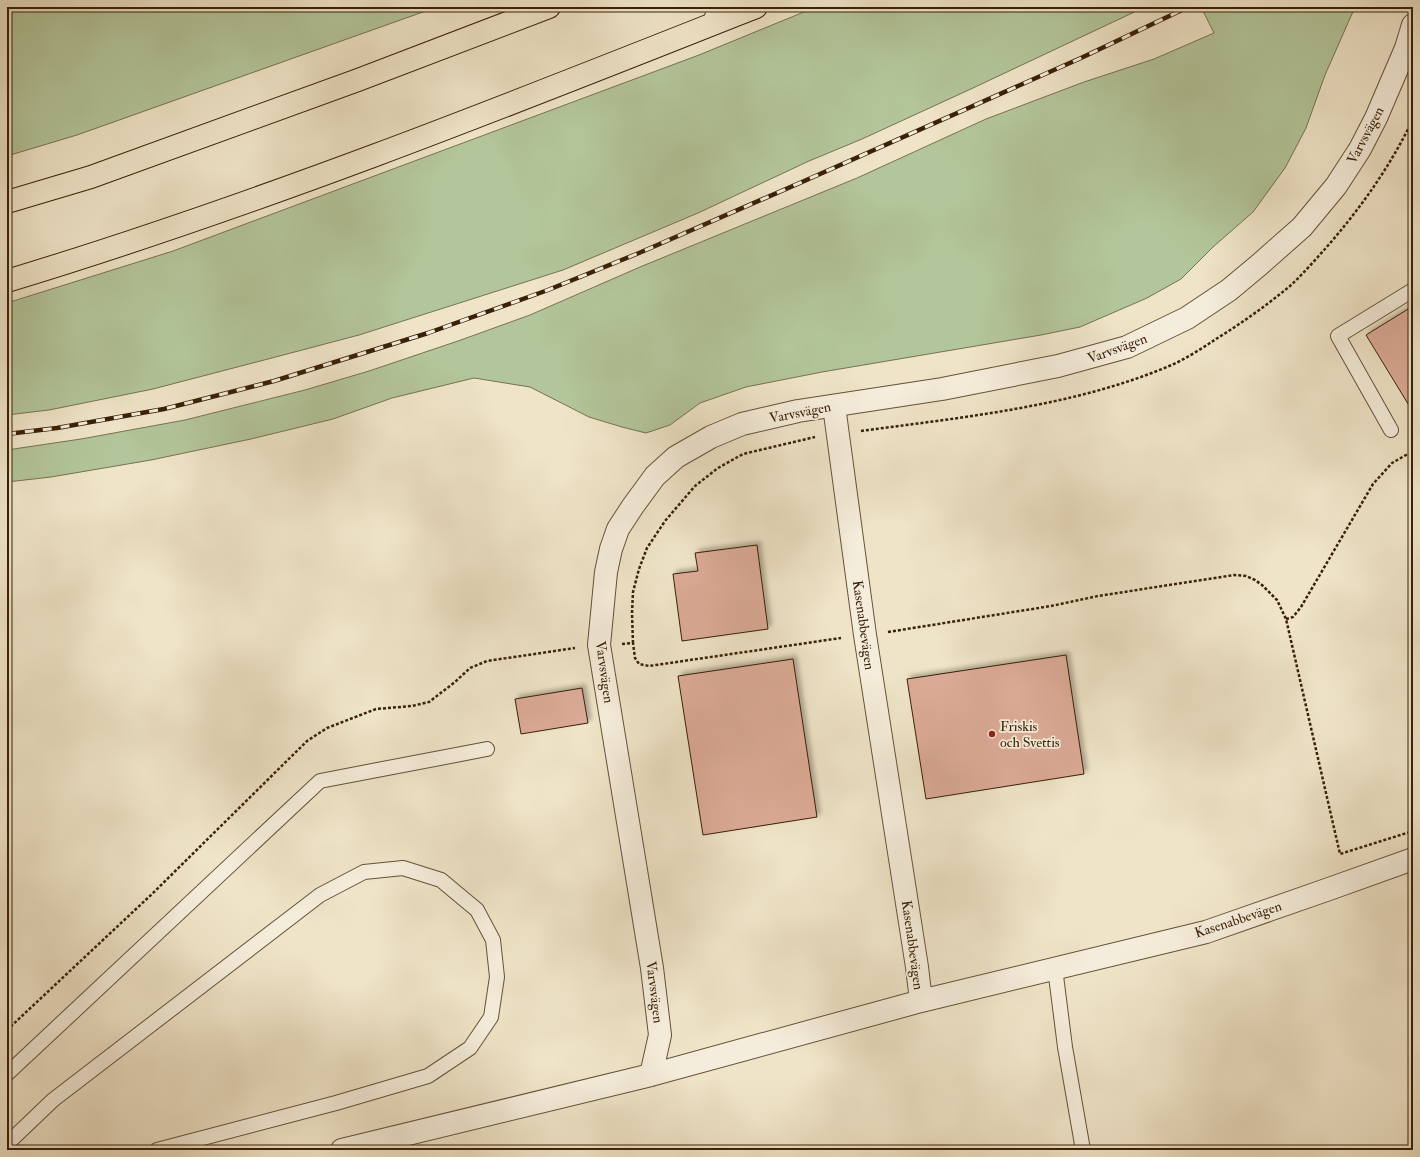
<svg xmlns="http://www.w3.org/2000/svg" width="1420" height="1157" viewBox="0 0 1420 1157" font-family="'IM FELL Double Pica',serif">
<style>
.green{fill:#b3c59a;stroke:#767250}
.building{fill:#dbaa96;stroke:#392007;filter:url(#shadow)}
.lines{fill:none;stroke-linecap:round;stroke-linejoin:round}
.service-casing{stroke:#665137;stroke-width:16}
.minor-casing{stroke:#665137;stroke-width:24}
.motorway-casing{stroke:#392007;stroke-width:24}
.path{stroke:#392007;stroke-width:2.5;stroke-dasharray:3 2;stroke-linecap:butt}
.service{stroke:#f5eddb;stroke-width:14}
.minor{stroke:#f5eddb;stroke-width:22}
.motorway{stroke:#efe4c8;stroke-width:22}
.rail-casing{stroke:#392007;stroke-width:4.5}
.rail{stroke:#f5eddb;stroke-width:3;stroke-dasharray:9;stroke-linecap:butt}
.poi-dot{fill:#8f2418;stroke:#f5eddb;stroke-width:1.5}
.labels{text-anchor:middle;stroke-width:3.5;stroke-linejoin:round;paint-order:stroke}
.street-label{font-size:14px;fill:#392007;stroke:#f5eddb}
.poi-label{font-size:14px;fill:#392007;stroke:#f5eddb;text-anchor:start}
</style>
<defs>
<filter id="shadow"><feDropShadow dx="3.5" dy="-3.5" stdDeviation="2" flood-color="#0004"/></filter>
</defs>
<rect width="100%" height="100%" fill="#efe4c8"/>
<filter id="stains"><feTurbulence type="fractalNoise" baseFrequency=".005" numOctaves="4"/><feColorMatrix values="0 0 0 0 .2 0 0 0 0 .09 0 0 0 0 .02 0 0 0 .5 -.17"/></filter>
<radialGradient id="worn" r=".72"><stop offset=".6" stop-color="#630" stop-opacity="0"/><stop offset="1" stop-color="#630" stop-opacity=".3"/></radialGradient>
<path class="green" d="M7,7H437L77,135L7,156Z
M816,7H1145L973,88L862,139L809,161L698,213L563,270L359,335L268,359L153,389L49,410L7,415V303L173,251L699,55Z
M1201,7H1355L1325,75L1306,128L1285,168L1253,212L1213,247L1181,279L1147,298L1080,327L1041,335L822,372L746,387L700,403L670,425L646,433L622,427L589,417L530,387L474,378L392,398L333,419L251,439L151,460L51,477L7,482V450L81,439L185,420L305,390L369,371L458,341L530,315L640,267L857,178L986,119L1084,82L1154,59L1214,33Z"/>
<path class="building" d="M1413,306V412L1366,335Z
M757,545L768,629L682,641L673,574L698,571L695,553Z
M1066,655L1084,774L926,799L907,679Z
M793,659L817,817L703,835L678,676Z
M582,688L588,723L521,734L515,699Z"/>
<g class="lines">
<defs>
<path id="service" d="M709,26L715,7
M1391,430L1338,336L1413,290
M1055,968L1065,1047L1083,1150
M7,1074L320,781L487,749
M7,1144L53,1100L320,895L364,872L403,868L441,880L477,910L493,940L497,977L491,1017L470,1048L428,1076L336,1103L157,1150"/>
<path id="minor" d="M834,406L865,635L917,967L921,1001
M651,1075L660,1035L652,968L599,645L606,572L611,549L618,529L633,506L655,476L676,457L711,437L742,424L798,411L942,389L1058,366L1127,347L1187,318L1229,290L1259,265L1302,227L1336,186L1360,149L1376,118L1406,48L1413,25
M342,1150L651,1075L921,1001L1206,932L1329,889L1413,859"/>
<path id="motorway" d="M7,202L91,177L358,80L549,7
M7,281C261,204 509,105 756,7"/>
</defs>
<use href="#service" class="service-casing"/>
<use href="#minor" class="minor-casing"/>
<use href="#motorway" class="motorway-casing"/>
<path class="path" d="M861,431C964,417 1070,407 1167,367C1184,360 1201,349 1216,339C1242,323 1267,305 1290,286C1302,275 1314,261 1325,249C1360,209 1390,167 1413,119
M1286,619L1293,617L1301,607L1373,484L1392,463L1413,451
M888,632L1051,606L1098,596L1234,575L1246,576L1255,580L1262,585L1277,600L1286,619L1340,854L1413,831
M633,643L632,613L633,592L639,569L647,548L665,521L695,486L718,468L743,454L815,437
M622,644L633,643L635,658L639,664L649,666L841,638
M7,1030L152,894L307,741L327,728L376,709L412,706L429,702L455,682L470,668L487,661L575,648"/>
<use href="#service" class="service"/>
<use href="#minor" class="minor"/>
<use href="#motorway" class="motorway"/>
<defs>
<path id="rail" d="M7,434L57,428L164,409L274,381L428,333L548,290L639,253L802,182L1081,58L1184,9"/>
</defs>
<use href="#rail" class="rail-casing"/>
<use href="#rail" class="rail"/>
</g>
<circle class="poi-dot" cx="992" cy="734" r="4"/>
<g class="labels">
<g class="street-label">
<text transform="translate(1365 135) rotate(-62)" y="5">Varvsvägen</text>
<text transform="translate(1117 348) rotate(-20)" y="5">Varvsvägen</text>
<text transform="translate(800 412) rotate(-11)" y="5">Varvsvägen</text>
<text transform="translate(864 625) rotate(82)" y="5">Kasenabbevägen</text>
<text transform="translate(605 672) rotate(82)" y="5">Varvsvägen</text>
<text transform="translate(1238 919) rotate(-18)" y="5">Kasenabbevägen</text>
<text transform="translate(913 945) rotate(82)" y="5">Kasenabbevägen</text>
<text transform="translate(655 992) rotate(83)" y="5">Varvsvägen</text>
</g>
<g class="poi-label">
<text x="1000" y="731">Friskis<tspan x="1000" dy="16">och Svettis</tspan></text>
</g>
</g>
<rect width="1420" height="1157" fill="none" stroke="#efe4c8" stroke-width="24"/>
<rect x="8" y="8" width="1404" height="1141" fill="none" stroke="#392007" stroke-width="2"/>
<rect x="12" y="12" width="1396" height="1133" fill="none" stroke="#392007"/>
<rect width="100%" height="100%" filter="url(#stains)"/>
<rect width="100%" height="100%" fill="url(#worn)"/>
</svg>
